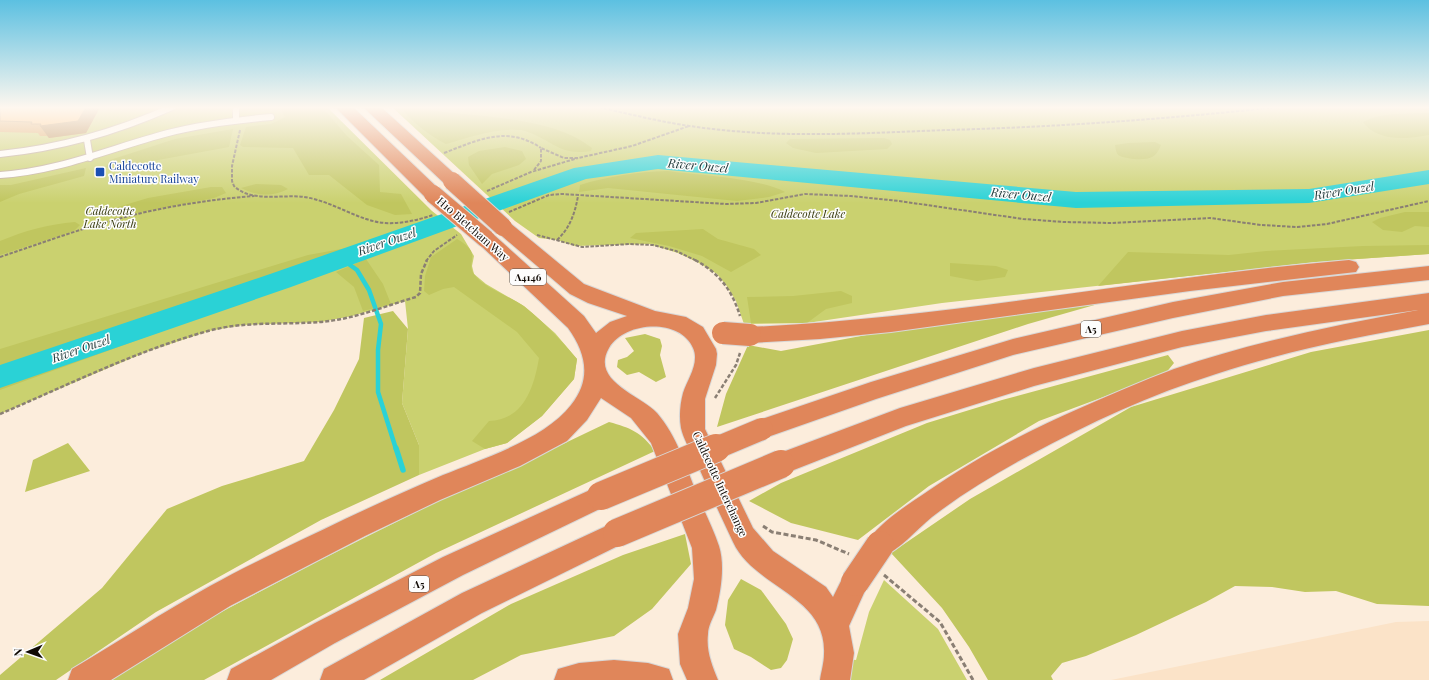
<svg xmlns="http://www.w3.org/2000/svg" width="1429" height="680" viewBox="0 0 1429 680" font-family="'Playfair Display',serif">
<style>
.built{fill:#fbe3c8}
.green{fill:#cad16f}
.forest{fill:#c0c65f}
.lines{fill:none;stroke-linecap:round;stroke-linejoin:round}
.stream-far2{stroke:#2ad2d6;stroke-width:3.5}
.stream-far1{stroke:#2ad2d6;stroke-width:4.5}
.stream{stroke:#2ad2d6;stroke-width:5.5}
.river{fill:#2ad2d6;fill-rule:evenodd}
.lane-casing{stroke:#bdab97;stroke-width:8}
.highway-casing{stroke:#d9d8d7;stroke-width:2}
.path-far2{stroke:#8a7f74;stroke-width:2;stroke-dasharray:3.5 1.5;stroke-linecap:butt}
.path-far1{stroke:#8a7f74;stroke-width:2.5;stroke-dasharray:4 2;stroke-linecap:butt}
.path{stroke:#8a7f74;stroke-width:3;stroke-dasharray:5 2.5;stroke-linecap:butt}
.lane{stroke:#fff;stroke-width:6}
.highway{fill:#e0865a;fill-rule:evenodd}
.highway-bridge-far2-casing{stroke:#d9d8d7;stroke-width:20;stroke-linecap:butt}
.highway-bridge-far1-casing{stroke:#d9d8d7;stroke-width:24;stroke-linecap:butt}
.highway-bridge-casing{stroke:#d9d8d7;stroke-width:30;stroke-linecap:butt}
.highway-bridge-far2{stroke:#e0865a;stroke-width:18}
.highway-bridge-far1{stroke:#e0865a;stroke-width:22}
.highway-bridge{stroke:#e0865a;stroke-width:28}
.wall{fill:#daa059}
.shaded-wall{fill:#b28248}
.building{fill:#feba67;stroke:#b28248}
.transit-dot{fill:#1a4fb4;stroke:#fdfdfd;stroke-width:1.5}
.labels{text-anchor:middle;stroke-width:3;stroke-linejoin:round;paint-order:stroke}
.shield{fill:#fdfdfd;stroke:#57534f;stroke-width:1}
.shield-label{font-size:10px;font-weight:bold;fill:#100a05}
.transit-label{font-size:11px;fill:#164399;stroke:#fdfdfd;text-anchor:start}
.park-label{font-size:11px;font-style:italic;fill:#35380b;stroke:#fdfdfd}
.street-label{font-size:11px;fill:#100a05;stroke:#fdfdfd}
.water-label{font-size:12px;font-style:italic;fill:#1b3435;stroke:#fdfdfd}
</style>
<rect width="100%" height="100%" fill="#fceddc"/>
<path class="built" d="M1429,621V680H1111L1396,622Z"/>
<path class="green" d="M0,107H327L432,211L461,234L474,256L472,266L474,274L486,284L524,306L555,333L577,359L574,379L542,416L507,443L485,449L419,475V445L402,403L408,329L405,301L352,316L321,322L243,325L209,331L146,352L0,414Z
M392,107H1429V254L1314,262L942,303L807,323L744,324L736,301L726,285L717,274L699,263L678,253L649,244L575,246L557,240L539,238L515,221Z
M884,580L938,629L967,680H848L846,659L856,660L869,612Z"/>
<path class="forest" d="M252,107H319L328,114L347,136L379,165L380,192L401,194L412,214L395,215L367,205L329,175H309L293,148L243,147L240,145L246,127L271,124L285,117L281,109L253,110Z
M403,107C420,107 437,112 454,113C497,118 557,120 592,148L591,151C560,156 553,141 528,132C507,124 466,138 446,144C430,136 412,122 401,108Z
M1429,113V135C1408,139 1377,142 1363,122C1382,112 1408,114 1429,113Z
M233,129L229,147L109,169L106,167L110,160L175,139Z
M884,138L890,140L892,144L887,149L816,153L793,148L786,143L790,139Z
M1155,142L1161,145C1159,150 1156,155 1152,157C1145,161 1127,159 1120,156C1116,154 1116,150 1115,145L1129,143Z
M505,147L522,151L526,159L519,165L492,174L482,184L469,165L468,157L479,151Z
M86,168L84,176L19,194L0,202V185H11Z
M667,171C698,175 759,178 785,192L769,197L737,201L608,188L579,192L580,185C609,176 637,172 667,171Z
M256,184L281,185L288,189C272,197 257,196 241,188Z
M211,187H222L226,193L214,198L131,214H115L118,207L148,198Z
M1405,212H1429V227L1415,226L1402,232L1383,230L1372,222L1380,218Z
M75,222L80,225L74,231L0,255V241C24,231 49,224 75,222Z
M703,229L718,239L754,249L761,255L731,272L702,256L669,246L630,238L636,233Z
M457,239C484,254 465,261 474,274C483,288 512,297 525,307C545,323 561,340 577,359L574,379L542,416L507,443L485,449L472,441L489,421C524,420 534,387 539,358L517,332L454,287L443,289L429,295L424,291L425,276L431,257Z
M369,244L333,269L0,390V349L308,255Z
M1429,245V254L1314,262L1098,286L1128,252L1229,255L1266,251L1363,246Z
M366,259L383,284L391,304L363,311L354,287L336,272Z
M950,263L996,266L1008,270L1005,277L977,281L950,276Z
M841,291L852,296V303L826,309L807,323H751L747,297L793,296Z
M1098,304L1028,324L717,427L726,394L748,345L781,351L893,330Z
M393,311L408,329L402,403L419,445V475L321,520L156,612L56,680H0V675L102,588L167,509L222,486L304,461L334,410L359,359L364,318Z
M1429,330V606L1377,604L1336,591L1305,592L1272,587L1235,586L1206,602L1136,635L1086,656L1062,663L1051,676L1053,680H988L969,647L942,608L891,553L970,499L1131,407L1311,352Z
M645,334L660,339L662,346L660,355L666,377L656,382L639,372L627,375L617,367L618,360L627,357L634,351L625,338Z
M1168,355L1174,363L1165,374L1039,421L929,486L858,540L791,523L749,501L781,483L927,423L1002,400Z
M609,422C631,428 641,432 655,451L436,553L204,680H105L143,653L320,560L456,492L563,444Z
M68,443L90,471L25,492L33,460Z
M685,534L691,564L652,609L614,636L521,655L473,680H380L511,604L623,555Z
M741,579L761,590L786,624L793,639L787,660L781,668L771,670L751,657L734,649L725,625L728,600Z"/>
<g class="lines">
<path class="stream-far2" d="M342,259L345,261"/>
<path class="stream-far1" d="M343,260L357,270L369,290L381,324L378,350V392L396,449"/>
<path class="stream" d="M396,448L403,470"/>
<path class="river" d="M658,155L1076,192L1309,189L1429,170V184L1309,203L1076,208L658,169L586,179L291,287L0,388V365L273,273L574,168Z"/>
<defs>
<path id="lane" d="M236,107V120
M87,140L90,158
M0,154C61,148 116,132 172,107
M0,175C60,171 111,148 168,133C202,124 237,120 271,117"/>
<path id="highway" d="M335,107H353L440,190L442,194L440,198L433,200L426,198Z
M363,107H381L458,177L461,181L458,185L452,187L446,185Z
M503,221L510,223L584,284L655,311L686,317L703,327L716,349L717,354L716,365L705,399V429L753,528L773,551L826,587L833,597L845,573L855,569L865,573L869,582L849,626L854,653L850,680H820C821,672 824,663 824,654C827,595 754,588 733,542C720,514 707,487 695,459C690,450 683,438 681,428C679,417 680,404 683,393C687,380 700,363 693,348C680,318 625,321 609,348C590,381 640,395 657,413C677,436 686,467 697,494C704,511 713,528 719,546C725,565 721,591 716,610C713,618 708,626 708,634C706,651 712,665 718,680H687L680,664L678,634L688,608L694,579L692,548L651,443L631,418L601,398L587,420L567,441L520,466L440,500L365,536L230,606L111,680H68L72,669C118,642 163,612 210,586C253,562 300,541 345,519C377,504 410,489 443,475C482,459 545,439 571,405C592,379 586,353 568,328L479,244L476,239L479,234L486,232L493,234L584,316L596,333L610,322L627,316L588,303L570,294L496,231L493,227L496,223Z
M1349,260L1356,262L1359,267L1356,272L1190,291L891,332L820,339L750,343L742,341L739,335L742,329L750,327C951,318 1149,277 1349,260Z
M1429,266V280L1283,296L1173,318L1013,355L876,399L762,439L753,436L750,429L753,422L871,382L1013,339L1173,302L1283,282Z
M1429,293V324C1357,337 1286,351 1216,374C1152,394 1089,423 1030,455C996,473 963,493 932,517C916,530 900,550 880,558L870,554L866,545C876,524 909,504 928,491C975,458 1026,432 1078,409C1110,395 1142,381 1174,369C1254,342 1336,325 1418,310L1266,331L1182,347L1034,386L906,426L781,475L772,472L768,464L772,456L900,408L1034,368L1182,331L1266,315Z
M601,485L610,488L614,496L610,504L463,575L335,643L271,680H227L231,669L315,623L443,557Z
M617,521L626,524L630,533L626,542L482,613L364,680H320L324,669L462,593Z
M614,660L648,663L669,669L673,680H554L558,669L579,663Z"/>
</defs>
<use href="#lane" class="lane-casing"/>
<use href="#highway" class="highway-casing"/>
<path class="path-far2" d="M599,107C637,116 674,125 713,129C790,138 869,133 946,130C1057,127 1167,119 1277,107
M240,130L232,166V181L234,186C251,203 283,194 304,197C333,201 358,221 385,223C402,224 418,220 433,215
M444,153C478,140 507,125 541,148
M534,170L541,161V148L564,158H578L632,146L689,126
M487,191L531,172L578,158
M509,212L549,195L562,194L726,204L756,203L805,194L851,196L899,201L1023,219L1064,222L1111,223L1210,218L1261,225L1297,227L1327,224L1429,201
M537,235L582,247L630,244L653,245L676,251L697,261
M557,240C570,228 575,213 578,196
M0,257C36,245 71,232 107,222C155,208 204,200 254,196
M426,261L434,251L457,235"/>
<path class="path-far1" d="M695,260C719,273 732,290 740,316
M715,398L736,365L740,353
M0,414C68,385 136,351 208,331C244,321 282,325 319,322C352,320 385,306 416,297L420,293L421,274L427,260"/>
<path class="path" d="M763,526L772,532L816,540L849,554
M884,575L940,622L973,680"/>
<use href="#lane" class="lane"/>
<use href="#highway" class="highway"/>
<defs>
<path id="highway-bridge-far2" d="M452,181L503,227
M433,194L486,239"/>
<path id="highway-bridge-far1" d="M723,333L750,335
M714,449L762,429"/>
<path id="highway-bridge" d="M601,496L716,448
M617,533L781,464
M855,582L880,545"/>
</defs>
<use href="#highway-bridge-far2" class="highway-bridge-far2-casing"/>
<use href="#highway-bridge-far1" class="highway-bridge-far1-casing"/>
<use href="#highway-bridge" class="highway-bridge-casing"/>
<use href="#highway-bridge-far2" class="highway-bridge-far2"/>
<use href="#highway-bridge-far1" class="highway-bridge-far1"/>
<use href="#highway-bridge" class="highway-bridge"/>
</g>
<path class="wall" d="M0,107L99,109L86,133L49,138L47,136H40L38,133L0,132Z"/>
<path class="shaded-wall" d="M86,107H98L99,109L86,133L49,138L40,126Z"/>
<path class="building" d="M0,107H86L78,121L40,126L41,124H31L32,122L0,121Z"/>
<linearGradient id="sky" x2="0" y2="1"><stop stop-color="#5cc0e1"/><stop offset="0.53" stop-color="#fef7ef"/><stop offset="1" stop-color="#fef7ef" stop-opacity="0"/></linearGradient>
<rect width="1429" height="203" fill="url(#sky)"/>
<rect class="transit-dot" x="95" y="167" width="10" height="10" rx="2"/>
<g class="labels">
<g class="shield">
<rect x="510" y="269" width="36" height="16" rx="3"/>
<rect x="1081" y="321" width="20" height="16" rx="3"/>
<rect x="409" y="576" width="20" height="16" rx="3"/>
</g>
<g class="shield-label">
<text x="528" y="281">A4146</text>
<text x="1091" y="333">A5</text>
<text x="419" y="588">A5</text>
</g>
<g class="transit-label">
<text x="109" y="170">Caldecotte<tspan x="109" dy="13">Miniature Railway</tspan></text>
</g>
<g class="park-label">
<text x="110" y="215">Caldecotte<tspan x="110" dy="13">Lake North</tspan></text>
<text x="808" y="218">Caldecotte Lake</text>
</g>
<g class="street-label">
<text transform="translate(473 229) rotate(41)" y="4">H10 Bletcham Way</text>
<text transform="translate(720 484) rotate(65)" y="4">Caldecotte Interchange</text>
</g>
<g class="water-label">
<text transform="translate(698 166) rotate(5)" y="4">River Ouzel</text>
<text transform="translate(1344 191) rotate(-9)" y="4">River Ouzel</text>
<text transform="translate(1021 195) rotate(5)" y="4">River Ouzel</text>
<text transform="translate(387 242) rotate(-19)" y="4">River Ouzel</text>
<text transform="translate(81 349) rotate(-19)" y="4">River Ouzel</text>
</g>
</g>
<g transform="translate(28 652) rotate(268)" stroke="#fdfdfd" stroke-width="3" paint-order="stroke">
<path d="M0-3L7 15L0 10L-7 15Z" fill="#100a05"/>
<text y="-6" font-size="11" font-weight="bold" text-anchor="middle" fill="#100a05">N</text>
</g>
</svg>
